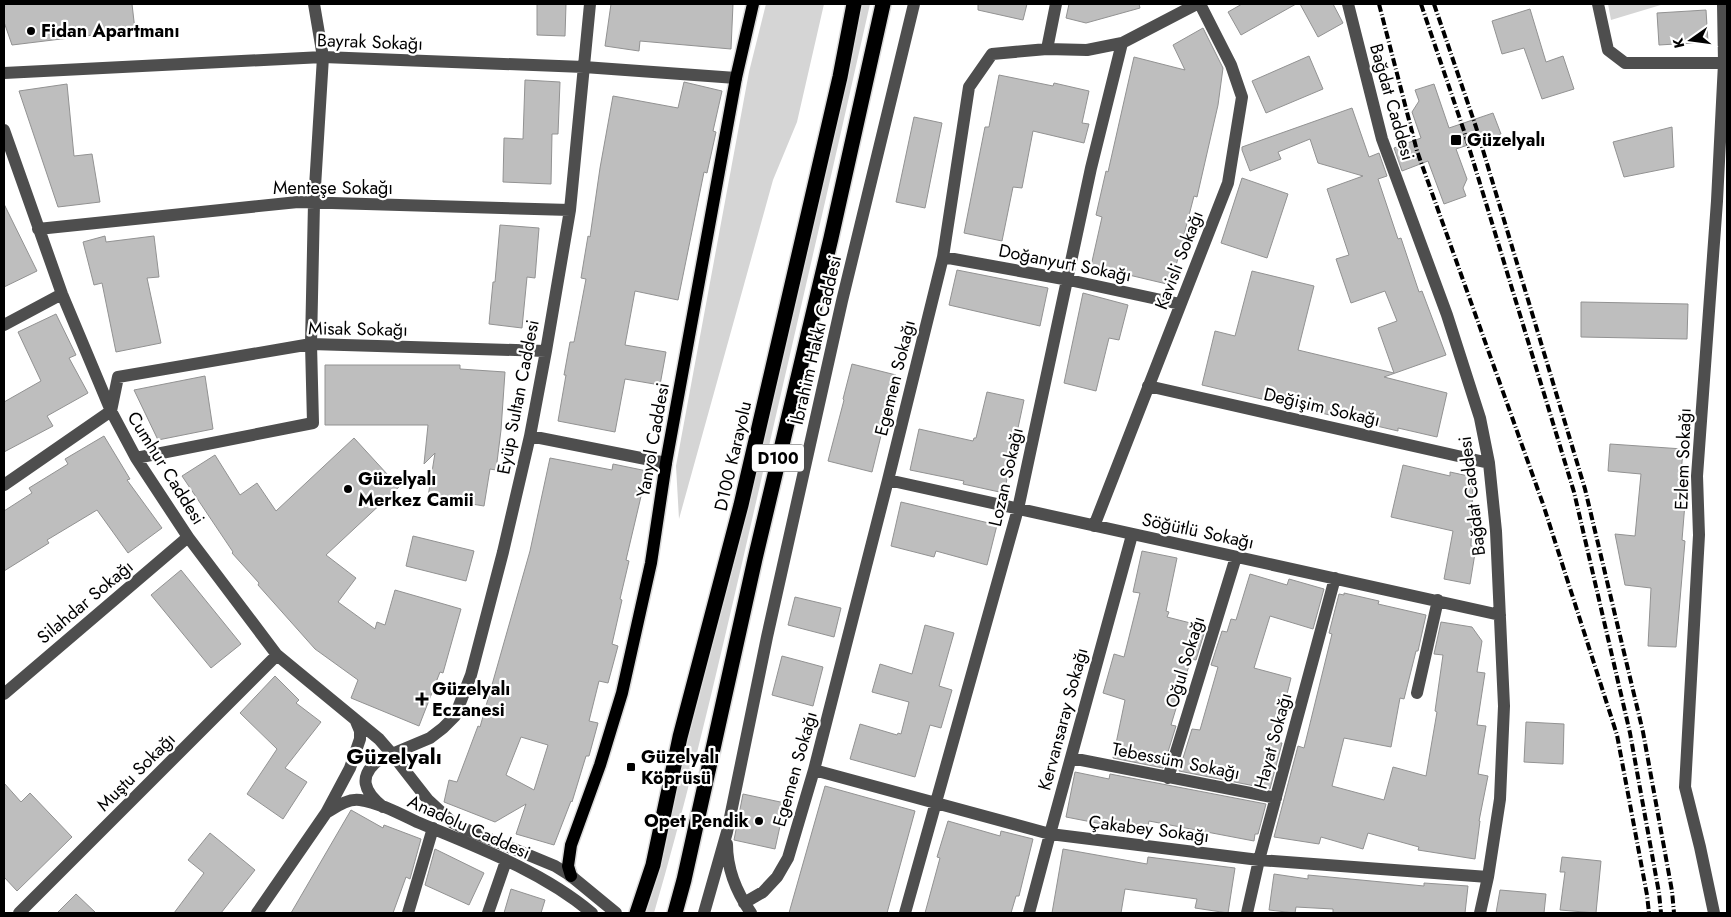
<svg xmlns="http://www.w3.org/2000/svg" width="1731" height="917" viewBox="0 0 1731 917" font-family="Jost,sans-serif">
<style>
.green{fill:#d5d5d5}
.building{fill:#bebebe;stroke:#929292;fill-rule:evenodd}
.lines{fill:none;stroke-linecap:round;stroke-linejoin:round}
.major-casing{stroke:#dbdbdb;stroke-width:15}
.highway-casing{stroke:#dbdbdb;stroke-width:18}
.minor{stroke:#4e4e4e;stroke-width:12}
.major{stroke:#000;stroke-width:12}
.highway{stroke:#000;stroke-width:15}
.rail{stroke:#000;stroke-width:4;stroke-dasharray:8 2.5 1 2.5;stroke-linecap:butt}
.poi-dot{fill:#000;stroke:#fff;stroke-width:2}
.labels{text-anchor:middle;stroke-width:4.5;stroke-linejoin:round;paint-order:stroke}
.shield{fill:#fff;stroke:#4c4c4c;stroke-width:1}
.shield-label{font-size:16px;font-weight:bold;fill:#000}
.poi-label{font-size:18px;font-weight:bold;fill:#000;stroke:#fff;text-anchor:start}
.street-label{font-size:18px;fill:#000;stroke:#fff}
.district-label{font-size:22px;font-weight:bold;fill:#000;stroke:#fff}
</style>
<rect width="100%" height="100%" fill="#fff"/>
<path class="green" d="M766,4H824L797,122L773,180L679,519L676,466L749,72Z
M859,4H870C834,164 797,324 760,485C727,628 695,772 654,913H641L698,698Z
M1608,4H1664L1611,20Z"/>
<path class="building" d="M4,4H132L135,30L12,45L4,22Z
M537,4H566L565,36L537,35Z
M611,4H733L731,49L640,41L639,51L605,46Z
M978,4H1027L1023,20L978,10Z
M1069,4H1139L1140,8L1086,23L1066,18Z
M1242,4H1296L1241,35L1228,12Z
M1300,4H1333L1343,23L1318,37Z
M1530,9L1546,62L1563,56L1574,89L1542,99L1524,48L1502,54L1492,21Z
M1706,10L1708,42L1659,45L1657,13Z
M1203,28L1223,68L1218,105L1197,197L1194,196L1171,285L1091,266L1102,217L1096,215L1106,171L1108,172L1134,57L1185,70L1173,45Z
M1309,56L1323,89L1266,113L1252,81Z
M999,75L1053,86L1054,83L1089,91L1082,123L1089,124L1084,143L1033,131L1022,188L1013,187L1002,241L964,233L985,127H989Z
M525,80L560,82L558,134H552L551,184L503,182L504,138L523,139Z
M684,82L722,91L713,131L716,132L707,173L704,172L678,300L635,291L625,345L666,352L660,385L625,379L615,432L558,421L566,375H564L570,342H574L586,279L581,278L588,236L590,237L600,168L613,96L678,108Z
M67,84L74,156L92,154L100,202L58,207L19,91Z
M1434,84L1449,128L1493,113L1501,134L1456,149L1467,179L1463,188L1466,196L1444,204L1428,161L1402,171L1394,148L1421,138L1412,112L1419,101L1415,90Z
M1352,108L1369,157L1379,153L1387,176L1378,179L1398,239L1401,238L1419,292L1422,291L1446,355L1384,377L1447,393L1437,437L1398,428V431L1202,385L1215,331L1235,336L1252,271L1314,286L1298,350L1394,373L1378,328L1397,321L1385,291L1351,303L1336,259L1349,255L1327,189L1363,176L1318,163L1310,139L1278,152L1281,159L1250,171L1242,150V147Z
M914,117L942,123L925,208L896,202Z
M1672,127L1674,167L1624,177L1613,142Z
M1242,178L1288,194L1267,258L1221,243Z
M4,204L37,271L4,287Z
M500,225L539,228L535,278L527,277L522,328L489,324L493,282H495Z
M105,236L106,242L154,236L159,277L147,278L161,343L116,352L102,283L94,285L83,242Z
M957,270L1048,288L1040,326L949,305Z
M1083,293L1128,305L1119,340L1109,338L1096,391L1064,383Z
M1581,302L1688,304L1687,339L1581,337Z
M56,314L76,355L69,358L88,393L47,416L53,426L4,452V402L41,381L18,332Z
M852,364L896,375L872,472L828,461L844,400L843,399Z
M325,365H460V369L505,372L501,430L496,470L490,469L484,506L428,497L435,453L424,464L428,425H325Z
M205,376L213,429L158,440L134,390Z
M987,392L1024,400L1004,493L963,484L964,481L910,470L919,429L973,441L974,438H976Z
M104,436L130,479L127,480L162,528L128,553L97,510L47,540L49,543L4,571V511L32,493L29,488L68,464L65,459Z
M354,438L399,487L326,555L356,578L338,602L375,629L377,622L385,625L395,590L461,609L443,673L440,672L419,726L351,698L358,680L315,649L258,585L259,583L232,553L233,552L182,476L215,455L240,495L257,483L276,511Z
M1610,444L1683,449L1680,490L1686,491L1682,540L1685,541L1676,647L1648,646L1651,588L1625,585L1615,534L1635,536L1641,474L1608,471Z
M550,458L612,470L613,464L647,471L626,560L629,561L620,599L622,600L612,644L618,646L608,683L599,681L589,721L598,723L589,756H586L572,802L571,801L554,845L516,834L526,804L495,822L444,802L449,780L457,782L478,726L480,727L530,551ZM521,737L548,745L534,790L506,775Z
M1403,465L1450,476V472L1473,477L1471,546L1476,547L1470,584L1444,579L1453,531L1391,517Z
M901,502L997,525L987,565L936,551L934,557L891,546Z
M413,536L474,551L466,581L406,566Z
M1142,551L1177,558L1166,611L1169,612L1167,617L1206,627L1196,660L1191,659L1171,725L1176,726L1163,768L1113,758L1125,700L1103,693L1114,654L1124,657L1140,593L1133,592Z
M181,570L241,644L211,668L151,595Z
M1250,574L1287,585L1289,579L1324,589L1313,629L1270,616L1254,668L1291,678L1275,742L1282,743L1270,789L1179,771L1192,729L1200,730L1218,667L1211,665L1222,631L1227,632L1231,619L1236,620Z
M1344,593L1379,601L1378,604L1426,615L1418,651H1416L1404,699L1400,698L1391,747L1344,738L1332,786L1384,800L1393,767L1426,776L1437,712L1435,711L1443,655L1434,654L1441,622L1472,627L1482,641L1477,672L1485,673L1477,725L1486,726L1478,774L1488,776L1479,821H1480L1475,859L1418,850L1419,847L1368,833L1363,849L1321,837L1319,844L1274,837L1298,746L1304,748L1332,634L1329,633L1339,594L1344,595Z
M795,597L841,608L834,637L788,625Z
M925,625L954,633L939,686L952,690L941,728L930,725L915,777L850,759L860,724L897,735L898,733L901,734L909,702L872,692L880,664L912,674Z
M782,656L823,667L813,706L772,695Z
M275,676L299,700L296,703L321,722L285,768L307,782L283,819L247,794L277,749L240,713Z
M1526,722L1564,724L1563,764L1524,762Z
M1075,772L1109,779L1110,774L1266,804L1258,834H1255L1254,841L1149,821L1147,830L1102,821V824L1066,817Z
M4,783L21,802L30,793L72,837L17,891L4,877Z
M825,786L915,811L887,913H789Z
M743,794L785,803L775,849L734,840Z
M351,810L383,828L384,825L421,839L410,879L406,877L393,913H291Z
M948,821L1000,836L1001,831L1033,839L1019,896H1016L1011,913H925L940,858L937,857Z
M210,833L255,870L221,913H174L204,873L188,860Z
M435,849L484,873L469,905L425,885Z
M1063,849L1147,864L1148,857L1235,868L1228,913L1195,908L1197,899L1125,889L1121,913H1052Z
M1562,857L1601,861L1596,913L1560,910L1565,872H1560Z
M1274,874L1308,879V875L1424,886V883L1468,886L1465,913H1333V909L1296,907L1295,913L1269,910Z
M511,889L545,900L541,913H504Z
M1500,890L1546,894L1544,913H1496Z
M76,894L96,913H57Z"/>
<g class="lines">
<defs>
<path id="major" d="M571,876L568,866L571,845L600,765L622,693L651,563L666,463L736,78L753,4"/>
<path id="highway" d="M637,913L653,865L680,737L741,505L840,77L854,4
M675,913L684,880L755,559L831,238L883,4"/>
</defs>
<use href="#major" class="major-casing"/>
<use href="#highway" class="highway-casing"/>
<path class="minor" d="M1348,4L1382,139L1447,315L1480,418L1489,463L1496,531L1504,706L1500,799L1488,877L1480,913
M1598,4L1608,50L1625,63H1724
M1047,49L1056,4
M4,73L323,57L584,67L736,78
M4,130L62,294L111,411L136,458L188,537L277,655L379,739L392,754L428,800L453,823L463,828L555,866L571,876L616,913
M38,229L298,202L570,210
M943,257L1069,280L1180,304
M4,325L62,294
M1148,386L1489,463
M530,436L666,463
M136,458L313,423L311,344L314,203L323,57L314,4
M888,480L1500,615
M4,485L111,411L118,377L311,344L546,351
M1094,526L1228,183L1242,97L1231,65L1200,4
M1417,693L1438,600
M4,694L188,537
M1071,758L1276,798
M814,770L1050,834L1259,860L1488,877
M1168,778L1236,557
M383,807C364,792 357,776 380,759L430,738L443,728L455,716L471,675L503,552L530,436L546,351L570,210L590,4
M326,813C336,807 348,798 360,800C380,803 400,814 417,822C477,847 542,871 592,913
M727,844C727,869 737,893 751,913
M744,903L763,892L777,877L788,858L814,770L888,480L943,257L969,87L992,54L1047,49L1087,50L1122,43L1197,4
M19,913L277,655
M257,913L326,813L350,768L360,739V731L355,719
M408,913L433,828
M488,913L506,861
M704,913L727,832L767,637L842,301L914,4
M905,913L1018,509L1091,168L1122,43
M1029,913L1050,834L1132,535
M1247,913L1259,860L1335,578
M1714,913L1700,847L1685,787L1699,535L1697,476L1717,201L1724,63L1723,4"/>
<use href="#major" class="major"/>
<use href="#highway" class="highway"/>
<path class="rail" d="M1379,4L1417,151L1543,504L1617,735L1647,895L1649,913
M1421,4L1464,131L1574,492L1630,733L1659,893L1661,913
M1434,4L1476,127L1585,489L1643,732L1672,891L1674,913"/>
</g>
<g class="poi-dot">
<circle cx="31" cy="31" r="5"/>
<rect x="1450" y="134" width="12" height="12" rx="2.5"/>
<circle cx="348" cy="489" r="5"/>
<path d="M419.5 691.5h5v5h5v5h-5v5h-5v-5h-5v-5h5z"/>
<rect x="626" y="762" width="10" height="10" rx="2.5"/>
<circle cx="759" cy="821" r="5"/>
</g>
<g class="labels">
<rect class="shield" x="752" y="444.5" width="52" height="27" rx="4"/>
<g class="shield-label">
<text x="778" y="464">D100</text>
</g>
<g class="poi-label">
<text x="41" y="37">Fidan Apartmanı</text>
<text x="1467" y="146">Güzelyalı</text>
<text x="358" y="485">Güzelyalı<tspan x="358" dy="21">Merkez Camii</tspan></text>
<text x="432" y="695">Güzelyalı<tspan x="432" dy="21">Eczanesi</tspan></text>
<text x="641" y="763">Güzelyalı<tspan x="641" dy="21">Köprüsü</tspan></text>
<text x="749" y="827" text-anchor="end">Opet Pendik</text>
</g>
<g class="street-label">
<text transform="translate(370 42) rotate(2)" y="6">Bayrak Sokağı</text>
<text transform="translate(1392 102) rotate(74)" y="6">Bağdat Caddesi</text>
<text x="333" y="194">Menteşe Sokağı</text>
<text transform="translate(1179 260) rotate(-69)" y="6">Kavisli Sokağı</text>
<text transform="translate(1065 263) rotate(11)" y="6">Doğanyurt Sokağı</text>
<text transform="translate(358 329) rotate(1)" y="6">Misak Sokağı</text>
<text transform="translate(816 340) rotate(-77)" y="6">İbrahim Hakkı Caddesi</text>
<text transform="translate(895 378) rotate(-76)" y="6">Egemen Sokağı</text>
<text transform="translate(518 397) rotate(-79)" y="6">Eyüp Sultan Caddesi</text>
<text transform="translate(1322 407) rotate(13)" y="6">Değişim Sokağı</text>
<text transform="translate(653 440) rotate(-80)" y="6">Yanyol Caddesi</text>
<text transform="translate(733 456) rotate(-77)" y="6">D100 Karayolu</text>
<text transform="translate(1683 459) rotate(-88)" y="6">Ezlem Sokağı</text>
<text transform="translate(166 468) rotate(58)" y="6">Cumhur Caddesi</text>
<text transform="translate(1006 477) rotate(-77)" y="6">Lozan Sokağı</text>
<text transform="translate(1472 496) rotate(-97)" y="6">Bağdat Caddesi</text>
<text transform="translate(1198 531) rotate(12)" y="6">Söğütlü Sokağı</text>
<text transform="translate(85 602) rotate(-40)" y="6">Silahdar Sokağı</text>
<text transform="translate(1185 662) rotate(-73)" y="6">Oğul Sokağı</text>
<text transform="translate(1063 719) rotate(-75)" y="6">Kervansaray Sokağı</text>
<text transform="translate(1273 741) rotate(-75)" y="6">Hayat Sokağı</text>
<text transform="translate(1176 761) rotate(11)" y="6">Tebessüm Sokağı</text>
<text transform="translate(795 769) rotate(-74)" y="6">Egemen Sokağı</text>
<text transform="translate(136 772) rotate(-45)" y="6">Muştu Sokağı</text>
<text transform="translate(469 827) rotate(24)" y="6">Anadolu Caddesi</text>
<text transform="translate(1149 829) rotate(7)" y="6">Çakabey Sokağı</text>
</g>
<g class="district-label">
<text x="394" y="764">Güzelyalı</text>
</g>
</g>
<rect width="1731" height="917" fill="none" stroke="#000000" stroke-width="10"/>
<g transform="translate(1691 40) rotate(256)" stroke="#ffffff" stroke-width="4" paint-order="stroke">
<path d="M0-4L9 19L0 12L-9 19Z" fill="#000000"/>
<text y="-8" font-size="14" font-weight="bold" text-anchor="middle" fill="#000000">K</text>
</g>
</svg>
